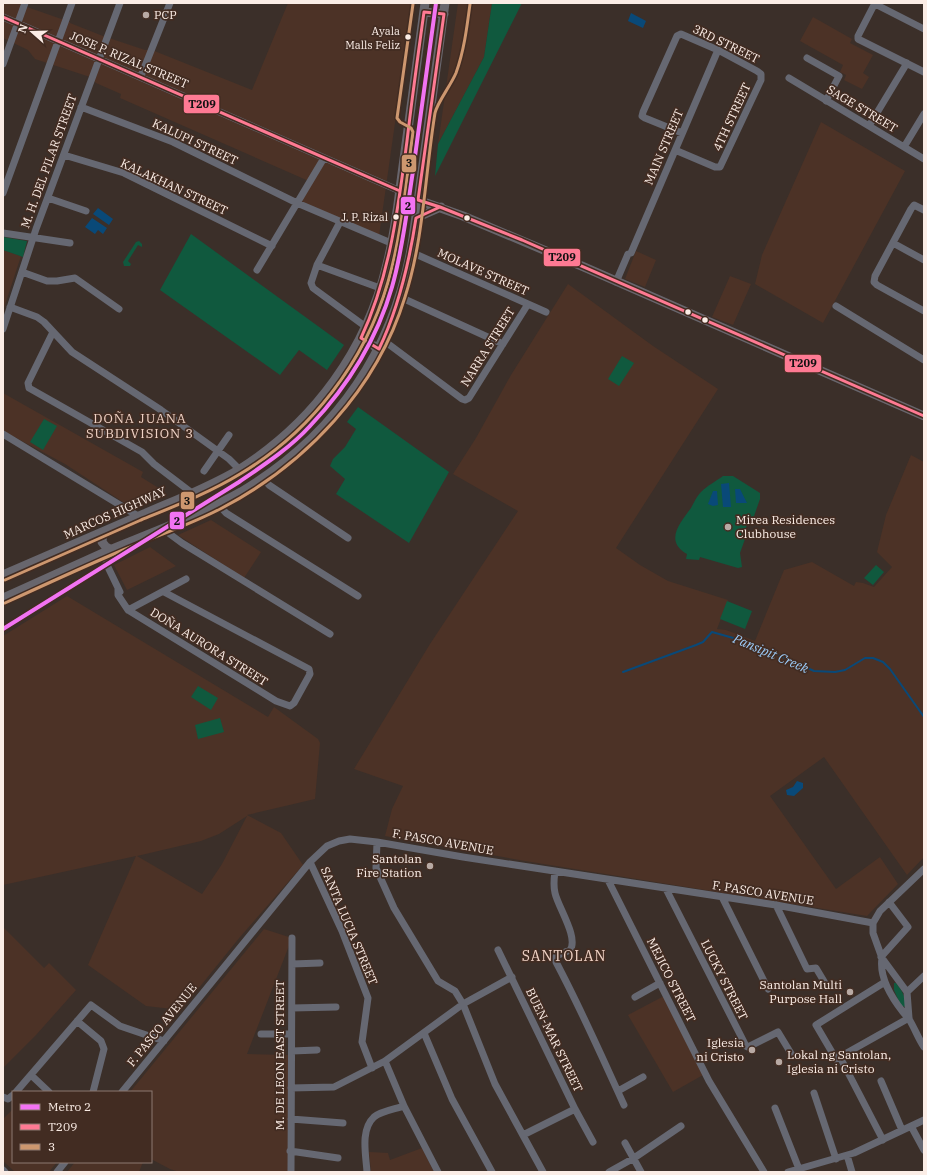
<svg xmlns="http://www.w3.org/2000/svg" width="927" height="1175" viewBox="0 0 927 1175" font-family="'IBM Plex Serif',serif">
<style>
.built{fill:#4c3226;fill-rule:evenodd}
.green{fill:#10593e}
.water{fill:#094978}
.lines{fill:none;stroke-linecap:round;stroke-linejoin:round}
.stream{stroke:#094978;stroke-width:2}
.minor{stroke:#666872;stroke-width:7}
.major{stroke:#68666d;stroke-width:9}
.bus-1-casing{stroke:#422c22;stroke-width:6}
.bus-2-casing{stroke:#422c22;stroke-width:6}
.bus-1{stroke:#fe7a93;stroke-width:3}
.bus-2{stroke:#cd976f;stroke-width:3}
.metro-1-casing{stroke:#422c22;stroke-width:7}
.metro-1{stroke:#f273f2;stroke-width:4}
.poi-dot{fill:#b8aaa4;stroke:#422c22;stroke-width:1.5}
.bus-dot{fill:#fbede6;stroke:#422c22;stroke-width:1.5}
.labels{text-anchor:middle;stroke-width:3.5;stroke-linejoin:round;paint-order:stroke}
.bus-label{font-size:11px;fill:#fbede6;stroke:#422c22;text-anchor:end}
.poi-label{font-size:12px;fill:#fbede6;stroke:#422c22;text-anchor:start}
.street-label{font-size:12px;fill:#fbede6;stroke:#422c22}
.neighbourhood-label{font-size:13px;letter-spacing:1px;fill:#f0d3c6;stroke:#422c22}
.water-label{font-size:13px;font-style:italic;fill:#9dcdfb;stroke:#422c22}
.quarter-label{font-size:14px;letter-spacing:1px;fill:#f0d3c6;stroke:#422c22}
.line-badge{stroke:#422c22;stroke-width:1.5}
.pale-badge-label{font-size:11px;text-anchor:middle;font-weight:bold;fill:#111}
</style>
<rect width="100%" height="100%" fill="#3b2f29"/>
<path class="built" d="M3,3H26L27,7L70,22V23L103,36L145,50H152L252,90L288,3H412L379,236L301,201L311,182L120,98L121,94L96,83L90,77L35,59L28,50L3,38Z
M458,3H492L484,57L438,144Z
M813,17L852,39L850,43L873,55L863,73L869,77L862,89L844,80L846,75L840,72L843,65L800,41Z
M821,122L905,171L823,323L755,284L762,255Z
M3,250L21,256L3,311Z
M636,251L656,260L645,287L625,279Z
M730,276L751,284L733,325L712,317Z
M568,284L653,346L718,389L616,548L640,565L668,581L728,600L717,629L726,630L755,641L784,570L812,562L854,586L856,582L863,583L874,587L892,567L877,552L886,515L911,455L924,462V857L907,875L824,757L770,796L836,889L880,857L898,884L867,916L525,861L385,836L392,809L403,786L354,769L430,644L518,511L453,474L476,438L511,375Z
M3,393L143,472L141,477L165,492L129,506L65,464L3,431Z
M211,520L261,552L244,578L178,535Z
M150,547L176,566L127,590L114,565Z
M67,596L268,717L274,707L318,739L320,743L315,799L247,815L281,833L303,865L240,937L181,1010L146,1006L88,965L136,856L3,885V636ZM247,816L222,864L202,894L137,856L201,841L219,834Z
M3,927L44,968L49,963L76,990L36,1035L3,1068Z
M264,929L292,938L247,1054L290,1055L288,1172H179L170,1169L151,1159V1092H130Z
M664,996L703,1075L673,1092L628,1015Z
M13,1109V1162H57L49,1172H15L3,1161V1119Z
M422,1148L434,1172H371L369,1152L388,1153L390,1160Z
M75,1162H143L139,1172H67Z"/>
<path class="green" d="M492,3H522L435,176L438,144L484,57Z
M191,234L344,345L327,370L299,350L280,375L160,290Z
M3,237L27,241L23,257L3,250Z
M139,241L142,244V247L138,245L128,261L131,264L130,266H124L123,262L136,242Z
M622,356L634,363L619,386L608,379Z
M358,407L449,472L409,543L336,494L345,479L330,466L333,459L345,447L356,429L347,422Z
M44,419L57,426L43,450L30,442Z
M723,476H733L760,493V499L753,519L747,525L744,534L745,539L740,553L742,567L738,568L700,557L699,560L686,559L687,554C664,541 680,523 691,508C694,503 696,497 701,492C707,486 716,481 723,476Z
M876,565L884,572L873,585L864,578Z
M727,601L752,611L745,629L720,619Z
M198,686L218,698L211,710L191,697Z
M220,718L224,732L198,739L195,725Z
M894,983H896C902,990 906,998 906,1007L901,1006L894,990Z"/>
<path class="water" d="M631,13L646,21L643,28L628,21Z
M98,208L113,219L109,225L93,214Z
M92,218L107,228L103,234L98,230L95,234L85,227Z
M729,483L731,507H723L721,484Z
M735,489H740L747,503H736Z
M713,491H717L718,505L713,506L708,504Z
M797,781L803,783V788L794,796L787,795L786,790L793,787Z"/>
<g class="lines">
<path class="stream" d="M623,672L696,645L703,642L712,632L751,643L814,671L835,672L845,670L865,658H873L883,662L890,669L924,717"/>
<path class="minor" d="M875,3L858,36V39L924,72
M875,4L924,29
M3,17L400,191
M807,58L839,76L826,101
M3,64L25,3
M141,76L170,3
M789,78L924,159
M81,107L173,142L297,203L391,243
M869,126L907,63
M904,147L924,114
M675,150L715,167H720L761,80V74L757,71L718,50L681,34L677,36L643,112L642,116L645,118L682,133
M64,155L124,173L272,246
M3,193L72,3
M48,198L86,211
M924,210L914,205L911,209L875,276L874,282L877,285L924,311
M340,222L317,265L311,283L313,288L366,327
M3,233L70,243
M893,243L924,260
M411,252L546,312
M317,265L380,288
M257,270L324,158
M22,272L47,281H57L75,278L119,309
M616,282L628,254L631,253L718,50
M400,297L503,344
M836,306L924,360
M10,307L37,317L44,322L72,352L161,410L229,459L239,469
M3,329L36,229L120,3
M53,332L28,383L29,388L142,452L154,464L192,493
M383,340L462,399L465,400L469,398L528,304
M3,434L138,516
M204,471L229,435
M263,478L269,485L348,538
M218,504L226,513L358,596
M163,529L182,543L330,634
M104,553L107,565L120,592
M118,589V595L128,610L276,701L290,706L294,703L310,674L309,669L164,592
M128,610L186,579
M377,842L376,868L394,908L438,981L455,991L463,1004L495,1084L543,1172
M310,862L342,931L368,998L362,1042L372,1068
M555,871C554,879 553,885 555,893C558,907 579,938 570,950L556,956V962C581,1009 602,1057 624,1105
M608,880L709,1081L764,1172
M666,889L746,1046L748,1047L778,1032L792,1055
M722,897L768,989
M776,905L807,969L816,968L825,983
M498,950L575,1109L593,1142
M881,957L908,927L889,902
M882,958C879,977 892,998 903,1012C905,1015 908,1017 909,1019C915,1029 918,1038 924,1047
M292,964L320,963
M885,982L816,1025L836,1059L909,1018
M907,992L924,976
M635,997L660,983
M292,1008L336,1007
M909,1018L907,992L882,958L873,933V923L880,911L924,869
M77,1021L101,1041L104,1049L93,1092
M424,1033L452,1099L492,1172
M261,1034H291
M292,1051L317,1050
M840,1057L883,1140
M385,1061L404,1106L438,1172
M31,1075L49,1092
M881,1081L902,1130
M291,1088L334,1087L385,1061L463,1004L512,977
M618,1091L643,1077
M16,1092L91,1005L120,1026L164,1041
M122,1092L310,862L327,846L339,841L350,839L377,842L463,857L776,905L873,923
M814,1093L836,1159
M3,1097L8,1099L13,1095
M775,1108L799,1169
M291,1119L343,1123
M911,1126L924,1150
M523,1135L575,1109
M625,1143L641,1172
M290,1151L338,1158
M847,1155L852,1172
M3,1170L5,1172
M57,1172L65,1162
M291,1172L292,938
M367,1172C366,1155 360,1130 374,1117C381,1111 396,1109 404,1106
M609,1172L634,1158L681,1126
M788,1172L854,1153L924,1120"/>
<path class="major" d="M424,12L444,14
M418,200L463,216L584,267L924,416
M416,218L441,207
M361,338L379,349
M103,532L102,542L106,547L112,550
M3,575C50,555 97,534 144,514C176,500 210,487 240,469C314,422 367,350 387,264C396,230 399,194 404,159C411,107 418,55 425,3
M3,598C37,583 71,567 105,552C151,533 198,516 241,492C337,435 396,348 413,238L445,3"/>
<defs>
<path id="bus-1" d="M424,12L444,14L418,200L440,207L416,218C409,264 399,307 379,349L361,338C390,276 398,209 407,141C412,98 418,55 424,12Z
M3,17L400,191
M440,207L522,240L924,416"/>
<path id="bus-2" d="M5,580C50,560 96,540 141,520C175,506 209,493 240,474C311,432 365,362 388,282C402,233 406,182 413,132L411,128L400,122L397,118L413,4
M5,603C44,585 83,567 123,550C156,536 190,525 222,508C306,464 377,389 405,297C424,238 425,174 435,113C437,103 451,85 456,73C464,51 467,27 470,4"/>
</defs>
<use href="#bus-1" class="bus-1-casing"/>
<use href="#bus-2" class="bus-2-casing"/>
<use href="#bus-1" class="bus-1"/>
<use href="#bus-2" class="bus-2"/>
<defs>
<path id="metro-1" d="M3,629L239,482C264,465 290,448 310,426C347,387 377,339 392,287C403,249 407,209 413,171C421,115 428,59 436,3"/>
</defs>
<use href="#metro-1" class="metro-1-casing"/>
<use href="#metro-1" class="metro-1"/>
</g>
<g class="poi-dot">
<circle cx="146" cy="15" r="4"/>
<circle cx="728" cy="527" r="4"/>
<circle cx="430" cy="866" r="4"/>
<circle cx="850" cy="992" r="4"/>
<circle cx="752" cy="1050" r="4"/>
<circle cx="779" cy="1062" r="4"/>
</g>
<g class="bus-dot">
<circle cx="408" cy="37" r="3.5"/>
<circle cx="396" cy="217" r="3.5"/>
<circle cx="467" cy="218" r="3.5"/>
<circle cx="688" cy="312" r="3.5"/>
<circle cx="705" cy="320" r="3.5"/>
</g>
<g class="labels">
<g class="bus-label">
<text x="400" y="35">Ayala<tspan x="400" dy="14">Malls Feliz</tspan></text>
<text x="388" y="221">J. P. Rizal</text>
</g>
<g class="poi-label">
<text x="154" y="19">PCP</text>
<text x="736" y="524">Mirea Residences<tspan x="736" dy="14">Clubhouse</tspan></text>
<text x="422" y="863" text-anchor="end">Santolan<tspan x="422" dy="14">Fire Station</tspan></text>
<text x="842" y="989" text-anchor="end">Santolan Multi<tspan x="842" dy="14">Purpose Hall</tspan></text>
<text x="744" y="1047" text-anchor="end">Iglesia<tspan x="744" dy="14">ni Cristo</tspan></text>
<text x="787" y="1059">Lokal ng Santolan,<tspan x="787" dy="14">Iglesia ni Cristo</tspan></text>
</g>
<g class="street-label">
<text transform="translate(726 44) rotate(26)" y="4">3RD STREET</text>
<text transform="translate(129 60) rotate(23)" y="4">JOSE P. RIZAL STREET</text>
<text transform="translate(862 109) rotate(31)" y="4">SAGE STREET</text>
<text transform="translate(732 117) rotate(-65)" y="4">4TH STREET</text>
<text transform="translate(195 142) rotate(25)" y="4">KALUPI STREET</text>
<text transform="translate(664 147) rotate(-67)" y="4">MAIN STREET</text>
<text transform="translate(49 161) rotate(-70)" y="4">M. H. DEL PILAR STREET</text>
<text transform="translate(174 187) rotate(25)" y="4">KALAKHAN STREET</text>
<text transform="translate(483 272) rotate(24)" y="4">MOLAVE STREET</text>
<text transform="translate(488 347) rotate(-58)" y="4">NARRA STREET</text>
<text transform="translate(115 513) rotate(-24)" y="4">MARCOS HIGHWAY</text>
<text transform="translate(209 647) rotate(32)" y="4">DOÑA AURORA STREET</text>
<text transform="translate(443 842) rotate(10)" y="4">F. PASCO AVENUE</text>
<text transform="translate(763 893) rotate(9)" y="4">F. PASCO AVENUE</text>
<text transform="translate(349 926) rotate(67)" y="4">SANTA LUCIA STREET</text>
<text transform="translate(671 980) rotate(63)" y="4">MEJICO STREET</text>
<text transform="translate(724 980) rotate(63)" y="4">LUCKY STREET</text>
<text transform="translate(162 1025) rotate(-51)" y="4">F. PASCO AVENUE</text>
<text transform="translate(554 1040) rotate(64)" y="4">BUEN-MAR STREET</text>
<text transform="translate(280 1055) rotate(-90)" y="4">M. DE LEON EAST STREET</text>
</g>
<g class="neighbourhood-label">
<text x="140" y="423">DOÑA JUANA<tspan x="140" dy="15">SUBDIVISION 3</tspan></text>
</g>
<g class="water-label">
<text transform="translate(771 653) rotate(23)" y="5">Pansipit Creek</text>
</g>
<g class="quarter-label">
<text x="564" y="961">SANTOLAN</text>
</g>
</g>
<g class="line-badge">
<rect x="183" y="94" width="37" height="20" rx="4" fill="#fe7a93"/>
<rect x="401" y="154" width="16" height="19" rx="4" fill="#cd976f"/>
<rect x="400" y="196" width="16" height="19" rx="4" fill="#f273f2"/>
<rect x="543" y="248" width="38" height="19" rx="4" fill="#fe7a93"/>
<rect x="784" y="354" width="38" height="19" rx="4" fill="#fe7a93"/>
<rect x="180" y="491" width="15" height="19" rx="4" fill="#cd976f"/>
<rect x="169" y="511" width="16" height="19" rx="4" fill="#f273f2"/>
</g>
<g class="pale-badge-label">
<text x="202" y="108">T209</text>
<text x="409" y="167">3</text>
<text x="408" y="210">2</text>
<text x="562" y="261">T209</text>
<text x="803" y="367">T209</text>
<text x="187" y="505">3</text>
<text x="177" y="525">2</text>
</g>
<rect width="927" height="1175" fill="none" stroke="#fbede6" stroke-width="8"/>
<rect x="12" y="1091" width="140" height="72" fill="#422c22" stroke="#8c7970"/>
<rect x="20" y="1104" width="20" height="6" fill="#f273f2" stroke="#8c7970"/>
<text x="48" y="1111" font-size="12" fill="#fbede6">Metro 2</text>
<rect x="20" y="1124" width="20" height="6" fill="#fe7a93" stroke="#8c7970"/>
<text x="48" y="1131" font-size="12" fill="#fbede6">T209</text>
<rect x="20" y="1144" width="20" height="6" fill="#cd976f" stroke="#8c7970"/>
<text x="48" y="1151" font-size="12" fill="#fbede6">3</text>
<g transform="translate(32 32) rotate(290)" stroke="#422c22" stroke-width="3" paint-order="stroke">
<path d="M0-3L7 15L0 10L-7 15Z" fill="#fbede6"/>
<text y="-6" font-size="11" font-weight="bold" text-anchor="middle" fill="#fbede6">N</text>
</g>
</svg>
